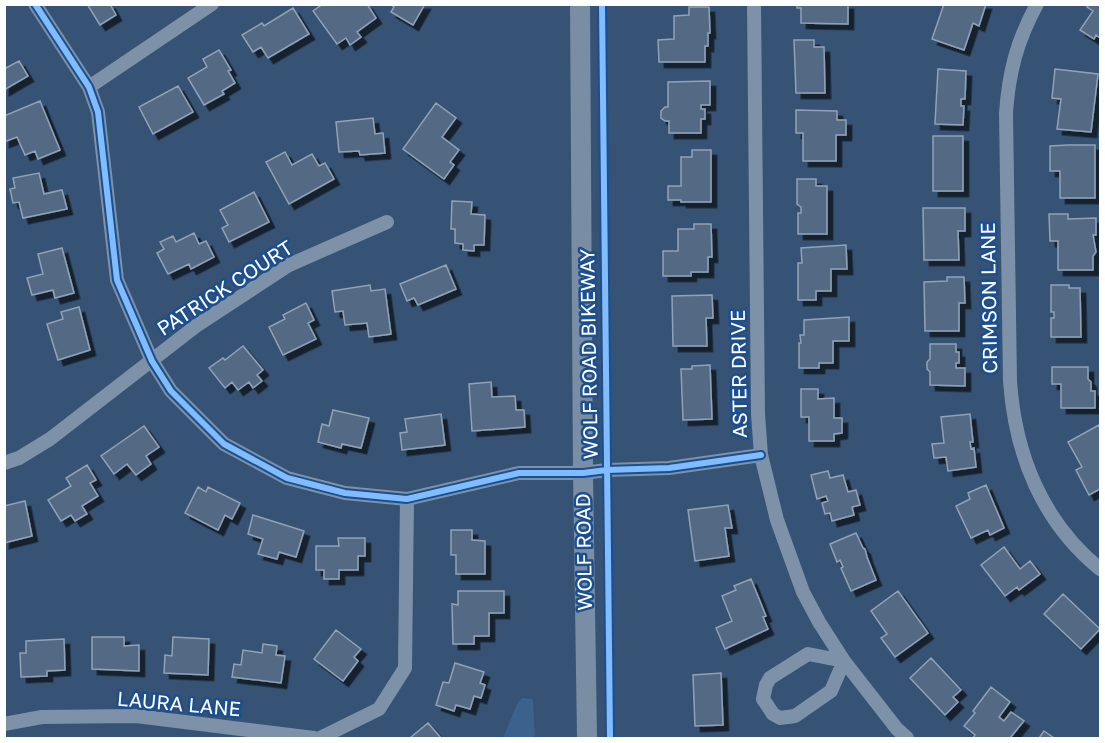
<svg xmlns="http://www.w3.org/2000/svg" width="1105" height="743" viewBox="0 0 1105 743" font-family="'Golos Text',sans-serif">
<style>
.water{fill:#3b618d}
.building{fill:#526984;stroke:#92a2b6;stroke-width:1.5;filter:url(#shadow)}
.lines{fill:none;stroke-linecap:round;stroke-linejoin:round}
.minor{stroke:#7d92a8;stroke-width:14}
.secondary{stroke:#798da4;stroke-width:20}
.cycleway-casing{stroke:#1b4f8f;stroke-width:10}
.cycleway{stroke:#80bcff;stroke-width:6}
.labels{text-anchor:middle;stroke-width:5;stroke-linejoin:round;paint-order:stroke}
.street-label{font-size:20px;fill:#fff;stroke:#1b4f8f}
</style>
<defs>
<filter id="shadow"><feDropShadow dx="5.5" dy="5.5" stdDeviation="0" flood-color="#0009"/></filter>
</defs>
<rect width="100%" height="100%" fill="#365274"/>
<path class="water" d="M522,698L533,699L535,738H503L517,704Z"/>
<path class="building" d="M87,4H110L116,15L100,25Z
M323,4H367L376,18L357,32L361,37L350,45L346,38L337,44L313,11Z
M390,4H425L413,25L391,12L394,7Z
M797,4H848V24L801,23V8H797Z
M944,4H986L979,26L973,23L964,50L932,39Z
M1089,4H1100V38L1096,35L1094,39L1080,30L1093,11L1087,7Z
M689,7H709L710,33H708V46H705V62H659L658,40L674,39V16L689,15Z
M293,8L309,34L268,58L261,47L253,52L242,35L262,23L264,26Z
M794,40H814V47H824L825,93H796Z
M219,50L231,70L228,71L235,83L222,91L224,94L204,105L188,78L207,67L203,59Z
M19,61L28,76L4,90V69Z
M938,69L966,71L965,99H961V106H964L963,125L935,124Z
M1055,69L1098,74L1091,132L1057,129L1061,99L1052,98Z
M710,81V105H701V109H705V119H701V133H669V121H665L661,118V111L665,107H668V82Z
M178,86L193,112L153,134L139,107Z
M40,101L60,150L38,159L35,151L25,155L17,137L4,142V116Z
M436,103L456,118L442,137L459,150L450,162L454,165L444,179L403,149Z
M796,110L837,111V120H846V135H836V161H803V133H796Z
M373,118L375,134L383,133L385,153L360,155L359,151L339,152L336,122Z
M933,136H963V191H933Z
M1068,145H1095V198H1060V171H1050V146Z
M692,150H711V202H681V200H668V186H681V157H692Z
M285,152L292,165L312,154L319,166L325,163L334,179L289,204L266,162Z
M39,173L44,194L62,190L67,209L23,218L19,202L13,203L10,189L15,188L13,178Z
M797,179H816V186H827V234H798V213H801V207L797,204Z
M254,192L269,222L229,242L222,228L228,225L220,210Z
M452,201L472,202L471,214L485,215L484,245H474V251L463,250V244L455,243V229H451Z
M923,208H965V231H958L959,260H924Z
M1049,214H1068V219L1096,218V235H1093L1096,252L1093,256V270H1058V241H1050Z
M694,224H711L712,257H708V272H691V276H663V251H678V229H694Z
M194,233L199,244L206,241L214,257L191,269L189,264L168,274L157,253L164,249L160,242L173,236L176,242Z
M846,245L847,269H831V291H816V300H798V263H802L801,248Z
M62,248L74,293L55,298L53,290L32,295L27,278L43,274L38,254Z
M446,265L456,289L418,305L414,298L407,301L400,284Z
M947,277H964L965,303H959V331H925L924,282L947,281Z
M370,285L371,291L385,289L391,334L369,337L367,323L345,325L343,311L335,312L332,291Z
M1051,285H1069V288H1080L1081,337H1051V318H1054V312H1051Z
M712,295L713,318H706L707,346H673L672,296Z
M306,303L314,320L308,323L316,339L283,355L269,327L285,319L283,315Z
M79,307L90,350L58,360L47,324L63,319L61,312Z
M849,317V341H833V363H819V368H799V343H801L800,335H804V320Z
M930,344H956V352H959V363H956V368H965V386L930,385V372L927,369V362L930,359Z
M243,346L263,370L257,375L262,381L253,388L249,382L238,390L232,382L225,388L209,368L223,358L225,360Z
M710,365L712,419L683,420L681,369H692V366Z
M1052,367H1088V379L1091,382V391H1095V408H1061V384H1052Z
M491,382L492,397L515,396L516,410H524L525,427L472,431L469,384Z
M801,389H818V399L834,398V418H842V433L834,434V441H809V417H801Z
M333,410L369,418L361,448L342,444L341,448L318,442L322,424L329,426Z
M441,414L445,445L402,450L400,433L407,432L405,419Z
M970,414L973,442H970L971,449L974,448L976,467L948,471L946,457L934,458L932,444L944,443L941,417Z
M1099,425L1100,429V489L1089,495L1076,470L1082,467L1068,442Z
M144,426L159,447L146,456L151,464L136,475L127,464L114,474L101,456Z
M87,465L96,480L90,483L98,496L82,506L87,514L75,521L71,515L61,521L48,500L71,486L66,478Z
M828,471L830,478L843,475L848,492L856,490L860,505L852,507L854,515L832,521L830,513L825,514L822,503L828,501L826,496L817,499L811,475Z
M986,485L1004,528L990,535L988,530L971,538L956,506L970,499L968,493Z
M198,487L206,492L208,487L240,503L232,519L225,515L218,530L185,513Z
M25,501L32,536L4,543V506Z
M728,505L732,528H725L729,556L695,561L688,510Z
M253,515L304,531L296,557L279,552L277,559L258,554L263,539L248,534Z
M451,530H472V540L485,541V574H456V555H451Z
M856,533L863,548L865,549L867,557L876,580L851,591L841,568L843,567L840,560L837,562L830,544Z
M338,538H365V556H358V570H339V579H324V570H316V546H339Z
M1004,547L1020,569L1030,561L1040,574L1019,590L1017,587L1005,596L981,565Z
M751,579L766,616L763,617L768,629L725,649L716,628L732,621L722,596L736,590L734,586Z
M458,591H504V613H489V636H474V644H453L452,604L458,605Z
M898,591L928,633L895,657L881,638L887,634L871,611Z
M1063,594L1100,629L1081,649L1044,614Z
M336,630L361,649L354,657L358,661L343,681L314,659Z
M92,637H124V646L139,645V671L92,669Z
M173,637L209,639L208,675L164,673L165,655L172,656Z
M64,639L65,670L47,671V676L21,677L20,653H26V641Z
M263,644L277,646L276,655L285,656L281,683L232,677L234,664L241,665L243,650L262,653Z
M931,658L961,690L953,697L958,702L945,715L910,678Z
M455,663L484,672L480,683L485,685L481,698L474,696L470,709L456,705L454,711L436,705L443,682L449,683Z
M721,673L723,725L695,726L693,675Z
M991,687L1010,702L999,717L1004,721L1011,712L1024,721L1010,738H973L975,735L964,726L975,713L973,711Z
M428,723L441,738H410Z
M1044,731L1054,738H1039Z"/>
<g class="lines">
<path class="minor" d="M35,4L89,87L98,112L117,280L152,361L171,391L224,444L287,478L345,493L407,499L519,473H583L607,470L669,468L761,455
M754,4L758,414L761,455L777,520L803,592L819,622L844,661L897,729L907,738
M1037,4C1017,41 1009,71 1006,113L1010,381C1015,454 1042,522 1100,569
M89,87L212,4
M4,463L19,458L50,439L196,326L289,265L387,222
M808,654L844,661L831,691L795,716L780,718L773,714L763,699L766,685L770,678Z
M4,724L42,717L136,716L314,738
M320,738L379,709L405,668L407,499"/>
<path class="secondary" d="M580,4L583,473L587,738"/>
<defs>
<path id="cycleway" d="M35,4L89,87L98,112L117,280L152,361L171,391L224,444L287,478L345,493L407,499L519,473H583L607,470L669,468L761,455
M602,4L610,738"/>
</defs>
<use href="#cycleway" class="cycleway-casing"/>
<use href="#cycleway" class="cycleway"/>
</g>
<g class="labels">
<g class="street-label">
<text transform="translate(225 288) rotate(-33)" y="7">PATRICK COURT</text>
<text transform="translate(989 298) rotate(-91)" y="7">CRIMSON LANE</text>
<text transform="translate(589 354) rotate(-91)" y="7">WOLF ROAD BIKEWAY</text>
<text transform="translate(739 374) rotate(-91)" y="7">ASTER DRIVE</text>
<text transform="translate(584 552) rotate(-91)" y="7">WOLF ROAD</text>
<text transform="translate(179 704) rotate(5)" y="7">LAURA LANE</text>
</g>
</g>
<rect width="1105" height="743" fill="none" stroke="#ffffff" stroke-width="12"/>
</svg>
